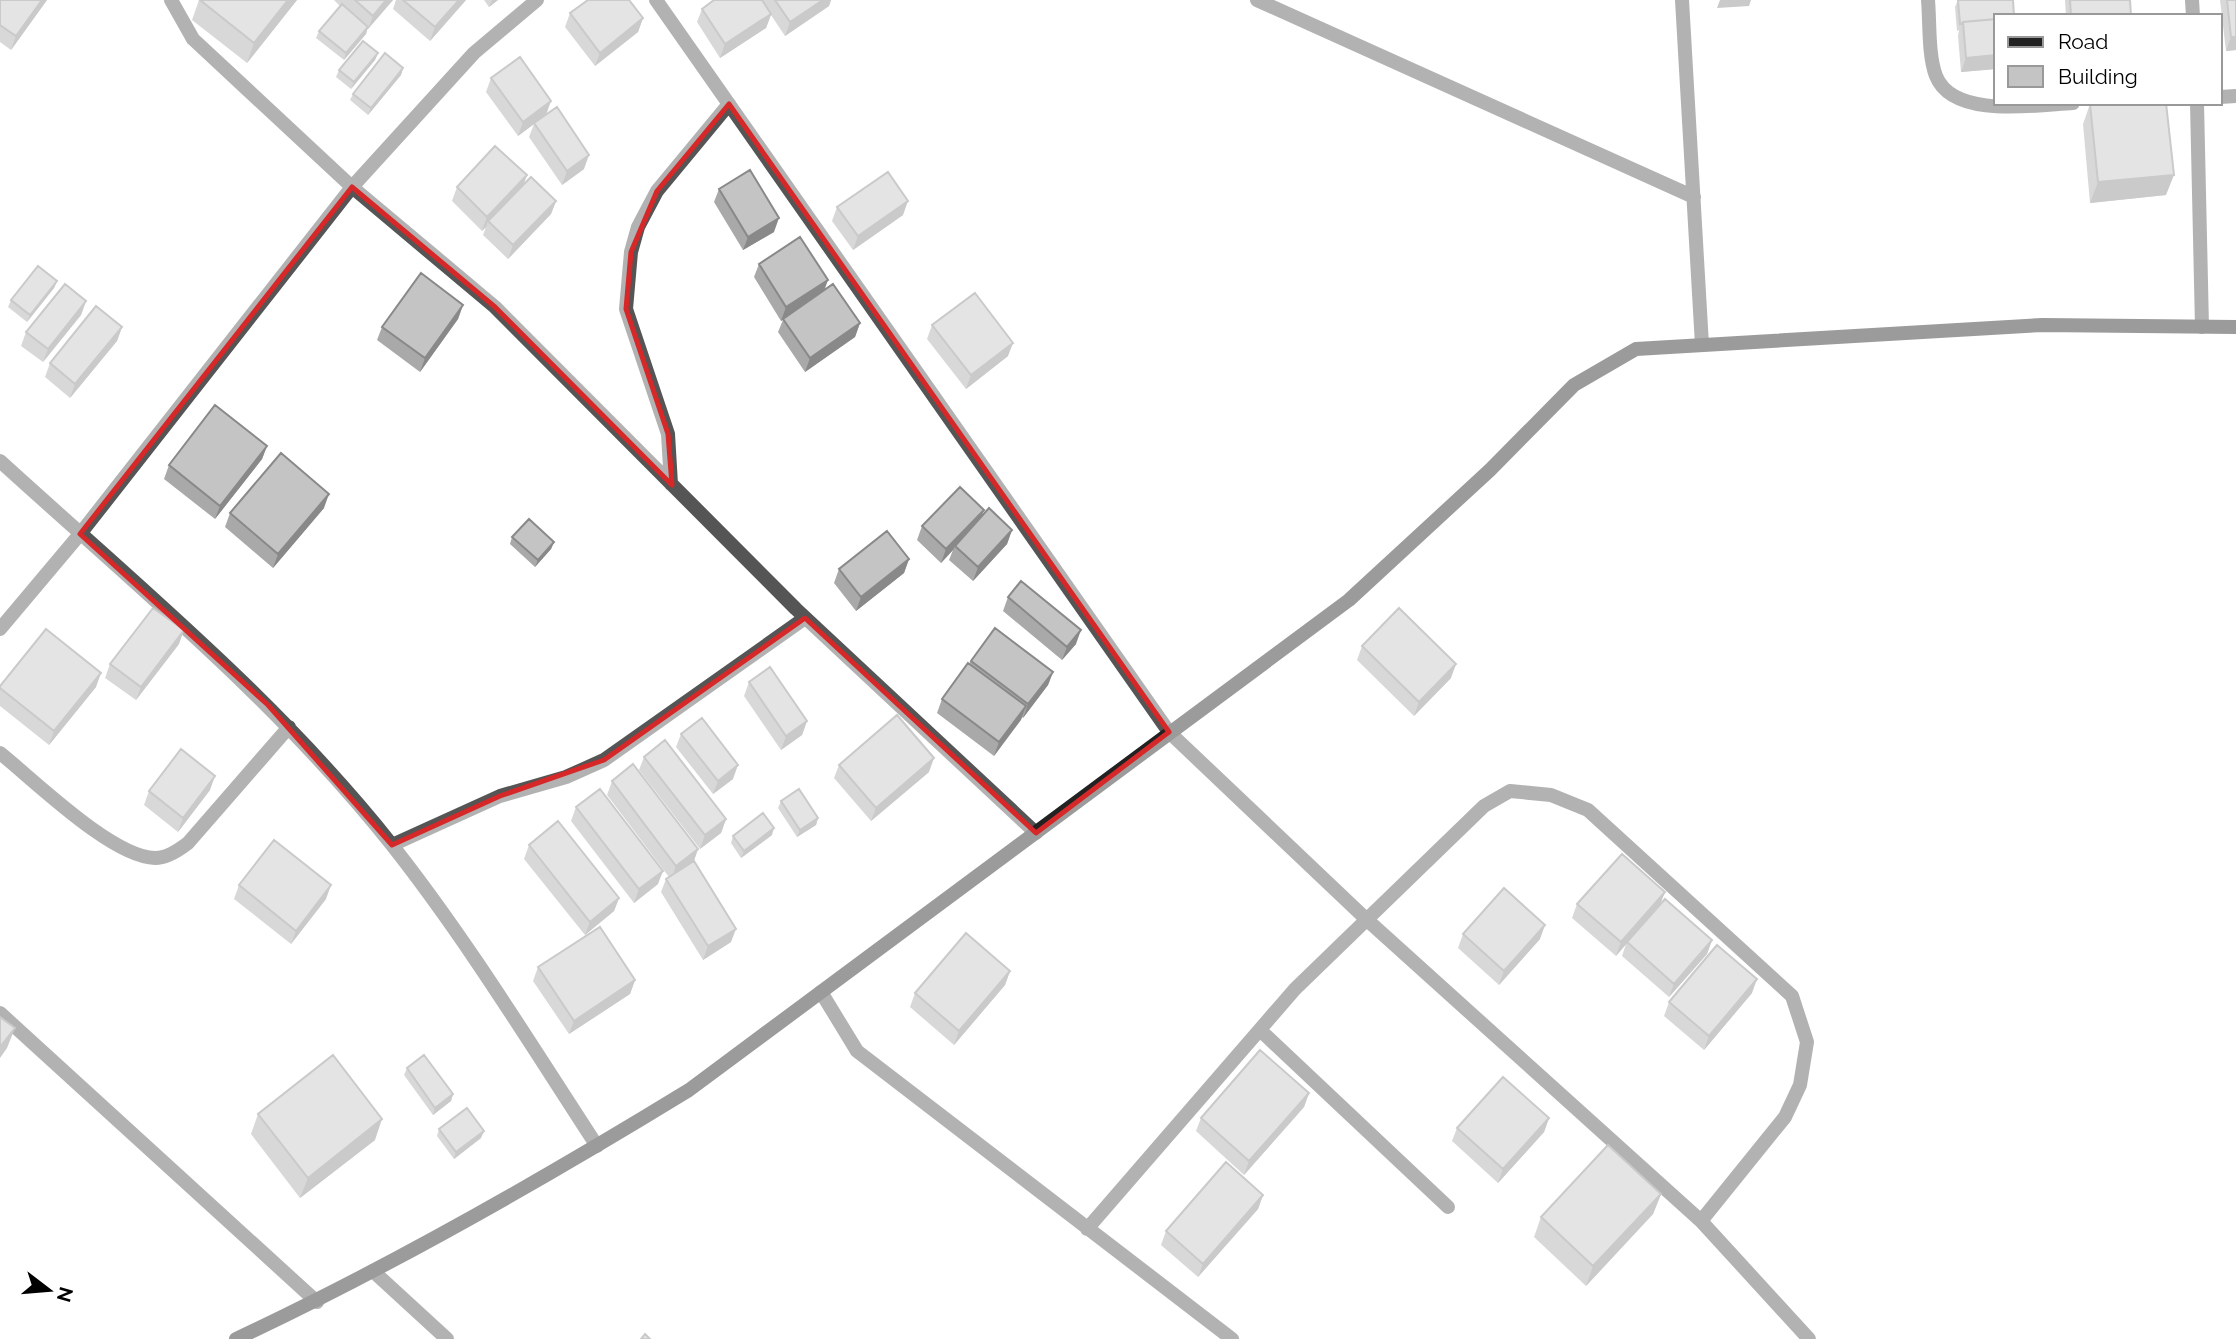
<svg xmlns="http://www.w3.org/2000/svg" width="2236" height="1339" viewBox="0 0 2236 1339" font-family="Raleway,sans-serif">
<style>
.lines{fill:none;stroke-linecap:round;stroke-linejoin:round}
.street{stroke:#555;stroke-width:14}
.secondary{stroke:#222;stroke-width:14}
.wall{fill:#a9a9a9}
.shaded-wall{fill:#898989}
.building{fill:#c4c4c4;stroke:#898989;stroke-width:2}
.marked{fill:none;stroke:#d62828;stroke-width:5;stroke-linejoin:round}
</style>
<rect width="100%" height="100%" fill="#fff"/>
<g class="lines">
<path class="street" d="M171,0L193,39L352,187L495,307L796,609L1036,833
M656,0L1169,732L1365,918L1701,1221L1809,1339
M1257,0L1694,197
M1682,0L1702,345
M1928,0C1930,23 1928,55 1936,76C1953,119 2036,105 2073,103
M2192,0L2193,16
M2220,97L2236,96
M2197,103L2202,327
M0,461C135,584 278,701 392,845C467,940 531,1045 597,1146
M671,484L668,434L626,309L631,252L638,227L657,191L729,104
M0,629L80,534L352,187L474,53L537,0
M0,753C35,781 112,857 155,858C167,858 179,850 188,843L289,727
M392,845L500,796L566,777L604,760L805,618
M821,992L857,1051L1232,1339
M0,1013L317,1302
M1260,1030L1448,1207
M1087,1229L1295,989L1484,806L1510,791L1551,795L1588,810L1792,996L1807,1042L1800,1085L1785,1117L1701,1221
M373,1271L447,1339"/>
<path class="secondary" d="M236,1339C392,1266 542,1180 689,1090L1349,600L1490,470L1574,385L1636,349L2042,325L2236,327"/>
</g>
<path class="wall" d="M0,0H47L11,50L0,42Z
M199,0H297L247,63L192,20Z
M334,0H393L368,29H367L366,34L344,60L316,38L319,31L340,6Z
M396,0H466L430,41L393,9Z
M484,0H498L489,7Z
M714,0H831L829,6L785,36L771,15L766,28L720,58L697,22L702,9Z
M1958,0L1996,16V69L1961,72L1958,36L1959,30L1957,31L1955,7Z
M2065,0H2130L2131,16H2066Z
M2220,0H2236V50L2226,51Z
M570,13L643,18L638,32L595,66L565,27Z
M378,53L375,60L351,89L336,77L339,70Z
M403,68L401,75L368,115L350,100L353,94Z
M491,78L546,115L584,169L562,185L529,137L534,124L518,136L486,92Z
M2090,104L2166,195L2090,203L2083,124Z
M524,184L556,201L551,214L508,259L483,235L486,227L482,231L452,201L457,187Z
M719,189L774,232L743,250L714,202Z
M837,207L903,215L853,250L832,221Z
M759,264L824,290L860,323L855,337L805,372L778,332L783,320L781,321L754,277Z
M57,281L54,288L27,322L8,307L11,300Z
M86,301L81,315L43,362L21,346L26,332Z
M463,305L458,319L420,372L377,340L382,327Z
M932,325L1008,356L966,389L927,339Z
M122,327L117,341L70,398L45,377L50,363Z
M267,446L262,459L215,519L164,479L169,465Z
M324,508L273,568L225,527L230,513Z
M981,517L1012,530L1007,544L973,581L949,560L953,550L941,563L917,540L922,526Z
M512,537L554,542L551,549L535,567L510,544Z
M909,559L904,573L856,611L834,583L839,569Z
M1008,597L1076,644L1062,660L1003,611Z
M179,644L136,700L105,678L110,664Z
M1362,646L1451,678L1414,716L1357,660Z
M971,661L1053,672L1048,685L1023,718L1022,717L994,756L937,713L942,699Z
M749,682L807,721L802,735L781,750L744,696Z
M0,686L96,687L49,745L0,706Z
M681,734L733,779L713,794L676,747Z
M644,757L726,819L721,833L700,849L639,770Z
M839,765L929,772L871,821L834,778Z
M612,781L698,849L694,861L731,942L703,960L661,892L666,879L669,877L607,795Z
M210,790L178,832L144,805L149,791Z
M781,801L818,818L816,825L797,837L778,808Z
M576,807L658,884L634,903L571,821Z
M772,835L741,858L731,843L733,836Z
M529,845L619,898L614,911L585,935L524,859Z
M239,885L326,899L291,944L234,899Z
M1577,904H1661L1712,940L1707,954L1669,997L1622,956L1626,944L1616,956L1572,918Z
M1463,934L1540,939L1499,985L1458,948Z
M538,967L635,980L630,994L569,1034L533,981Z
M1010,971L1005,985L954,1045L910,1007L915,993Z
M1752,993L1704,1050L1664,1016L1669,1002Z
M407,1068L453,1094L451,1101L433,1115L404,1075Z
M1309,1093L1304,1107L1244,1175L1196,1131L1201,1118Z
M258,1114L375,1140L300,1198L251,1134Z
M1549,1118L1544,1132L1498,1183L1452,1141L1457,1128Z
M439,1129L481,1138L454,1159L437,1136Z
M1661,1194L1653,1214L1586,1286L1534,1237L1541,1217Z
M1263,1195L1258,1209L1198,1277L1161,1245L1166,1231Z"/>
<path class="shaded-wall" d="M42,0H47L11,50L16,36Z
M288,0H297L247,63L254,43Z
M386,0H393L368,29L373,16Z
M459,0H466L430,41L435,27Z
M492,0H498L489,7Z
M823,0H831L829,6L785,36L790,22Z
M1720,0H1751L1749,6L1717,8Z
M771,14L766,28L720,58L725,44Z
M643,18L638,32L595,66L600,53Z
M368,27L366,34L344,60L346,53Z
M2231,37H2236V50L2226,51Z
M378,53L375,60L351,89L354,82Z
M1996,55V69L1961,72L1966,58Z
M403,68L401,75L368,115L371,108Z
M551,101L546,115L518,136L523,122Z
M589,155L584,169L562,185L567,171Z
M527,175L522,189L488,221L486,227L482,231L487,217Z
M2174,175L2166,195L2090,203L2098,182Z
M556,201L551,214L508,259L513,245Z
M908,201L903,215L853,250L858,236Z
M779,218L774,232L743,250L748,237Z
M828,280L823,294L781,321L786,307Z
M57,281L54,288L27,322L30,315Z
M86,301L81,315L43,362L48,349Z
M463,305L458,319L420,372L425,358Z
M860,323L855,337L805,372L810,358Z
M122,327L117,341L70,398L75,384Z
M1013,343L1008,356L966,389L971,375Z
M267,446L262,459L215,519L220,506Z
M329,494L324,508L273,568L278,554Z
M984,510L979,524L955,546L953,550L941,563L946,549Z
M1012,530L1007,544L973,581L978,567Z
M554,542L551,549L535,567L538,560Z
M909,559L904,573L856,611L861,597Z
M184,630L179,644L136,700L141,687Z
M1081,630L1076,644L1062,660L1067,647Z
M1456,664L1451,678L1414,716L1419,702Z
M1053,672L1048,685L1023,718L1028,704Z
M101,673L96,687L49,745L54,731Z
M1026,706L1021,720L994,756L999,742Z
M807,721L802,735L781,750L786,736Z
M934,758L929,772L871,821L876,808Z
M738,765L733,779L713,794L718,781Z
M215,776L210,790L178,832L183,818Z
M818,818L816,825L797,837L800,830Z
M726,819L721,833L700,849L705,835Z
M774,828L772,835L741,858L744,851Z
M698,849L693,863L671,880L676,866Z
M663,871L658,884L634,903L639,889Z
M331,885L326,899L291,944L296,931Z
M1665,892L1660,905L1616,956L1621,942Z
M619,898L614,911L585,935L590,922Z
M1545,925L1540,939L1499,985L1504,971Z
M736,929L731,942L703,960L708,946Z
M1712,940L1707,954L1669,997L1674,984Z
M1010,971L1005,985L954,1045L959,1031Z
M1757,979L1752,993L1704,1050L1709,1036Z
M635,980L630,994L569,1034L574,1021Z
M15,1028L7,1048L0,1058V1047Z
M1309,1093L1304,1107L1244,1175L1249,1161Z
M453,1094L451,1101L433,1115L435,1108Z
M1549,1118L1544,1132L1498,1183L1503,1169Z
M382,1119L375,1140L300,1198L308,1178Z
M484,1131L481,1138L454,1159L456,1152Z
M1661,1194L1653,1214L1586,1286L1593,1266Z
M1263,1195L1258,1209L1198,1277L1203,1264Z"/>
<path class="building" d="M0,0H42L16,36L0,25Z
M200,0H288L254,43Z
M355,0H386L373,16Z
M403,0H459L435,27Z
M588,0H629L643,18L600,53L570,13Z
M714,0H762L771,14L725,44L702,9Z
M775,0H823L790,22Z
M1958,0H2013L2014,16H1996V19L1963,22V23L1960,24Z
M2070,0H2130L2131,16H2071Z
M2227,0H2236V37H2231Z
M342,4L368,27L346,53L319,31Z
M1996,19V55L1966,58L1963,22Z
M363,41L378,53L354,82L339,70Z
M385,53L403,68L371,108L353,94Z
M520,57L551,101L523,122L491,78Z
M2100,103H2166L2174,175L2098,182L2090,104Z
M557,107L589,155L567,171L534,123Z
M495,146L527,175L487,217L457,187Z
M750,170L779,218L748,237L719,189Z
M888,172L908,201L858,236L837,207Z
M531,177L556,201L513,245L488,221Z
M800,237L828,280L786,307L759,264Z
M38,266L57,281L30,315L11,300Z
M421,273L463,305L425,358L382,327Z
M65,284L86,301L48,349L26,332Z
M833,284L860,323L810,358L783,319Z
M975,293L1013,343L971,375L932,325Z
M96,306L122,327L75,384L50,363Z
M215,405L267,446L220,506L169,465Z
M281,453L329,494L278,554L230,513Z
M960,487L984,510L946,549L922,526Z
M989,508L1012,530L978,567L955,546Z
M529,519L554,542L538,560L512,537Z
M887,531L909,559L861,597L839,569Z
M1021,581L1081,630L1067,647L1008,597Z
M153,608L184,630L141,687L110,664Z
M1399,608L1456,664L1419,702L1362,646Z
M995,628L1053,672L1028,704L971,661Z
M46,629L101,673L54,731L0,688V686Z
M968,663L1026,706L999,742L942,699Z
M770,667L807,721L786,736L749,682Z
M897,715L934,758L876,808L839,765Z
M702,718L738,765L718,781L681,734Z
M665,740L726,819L705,835L644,757Z
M181,749L215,776L183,818L149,791Z
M633,764L698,849L676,866L612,781Z
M600,789L663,871L639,889L576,807Z
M799,789L818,818L800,830L781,801Z
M763,813L774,828L744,851L733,836Z
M558,821L619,898L590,922L529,845Z
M274,840L331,885L296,931L239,885Z
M1622,854L1665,892L1621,942L1577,904Z
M694,861L736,929L708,946L666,879Z
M1504,888L1545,925L1504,971L1463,934Z
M1665,899L1712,940L1674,984L1627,942Z
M600,927L635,980L574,1021L538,967Z
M966,933L1010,971L959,1031L915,993Z
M1717,945L1757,979L1709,1036L1669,1002Z
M0,1017L15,1028L0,1047Z
M1260,1050L1309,1093L1249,1161L1201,1118Z
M333,1055L382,1119L308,1178L258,1114Z
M424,1055L453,1094L435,1108L407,1068Z
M1503,1077L1549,1118L1503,1169L1457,1128Z
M467,1108L484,1131L456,1152L439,1129Z
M1608,1145L1661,1194L1593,1266L1541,1217Z
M1226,1162L1263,1195L1203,1264L1166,1231Z
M645,1334L650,1339H641Z"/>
<path d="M0 0H2236V1339H0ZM729,104L1169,732L1036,833L805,618L604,760L500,796L392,845L268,705L80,534L352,187L495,307L672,485L668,434L626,309L631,252L657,191Z" fill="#fff" fill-opacity=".55" fill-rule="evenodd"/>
<path class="marked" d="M729,104L1169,732L1036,833L805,618L604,760L500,796L392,845L268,705L80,534L352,187L495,307L672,485L668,434L626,309L631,252L657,191Z"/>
<rect x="1994" y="14" width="228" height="91" fill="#ffffff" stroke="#999999" stroke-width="2"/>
<rect x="2008" y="37" width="35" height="10" fill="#222222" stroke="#999999" stroke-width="2"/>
<text x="2058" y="49" font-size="21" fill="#000000">Road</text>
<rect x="2008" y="66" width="35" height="21" fill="#c4c4c4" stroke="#999999" stroke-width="2"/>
<text x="2058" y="84" font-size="21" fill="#000000">Building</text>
<g transform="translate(49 1290) rotate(106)" stroke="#ffffff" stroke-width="5" paint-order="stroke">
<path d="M0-5L12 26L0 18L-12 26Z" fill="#000000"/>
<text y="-10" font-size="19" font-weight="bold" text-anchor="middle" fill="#000000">N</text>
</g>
</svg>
